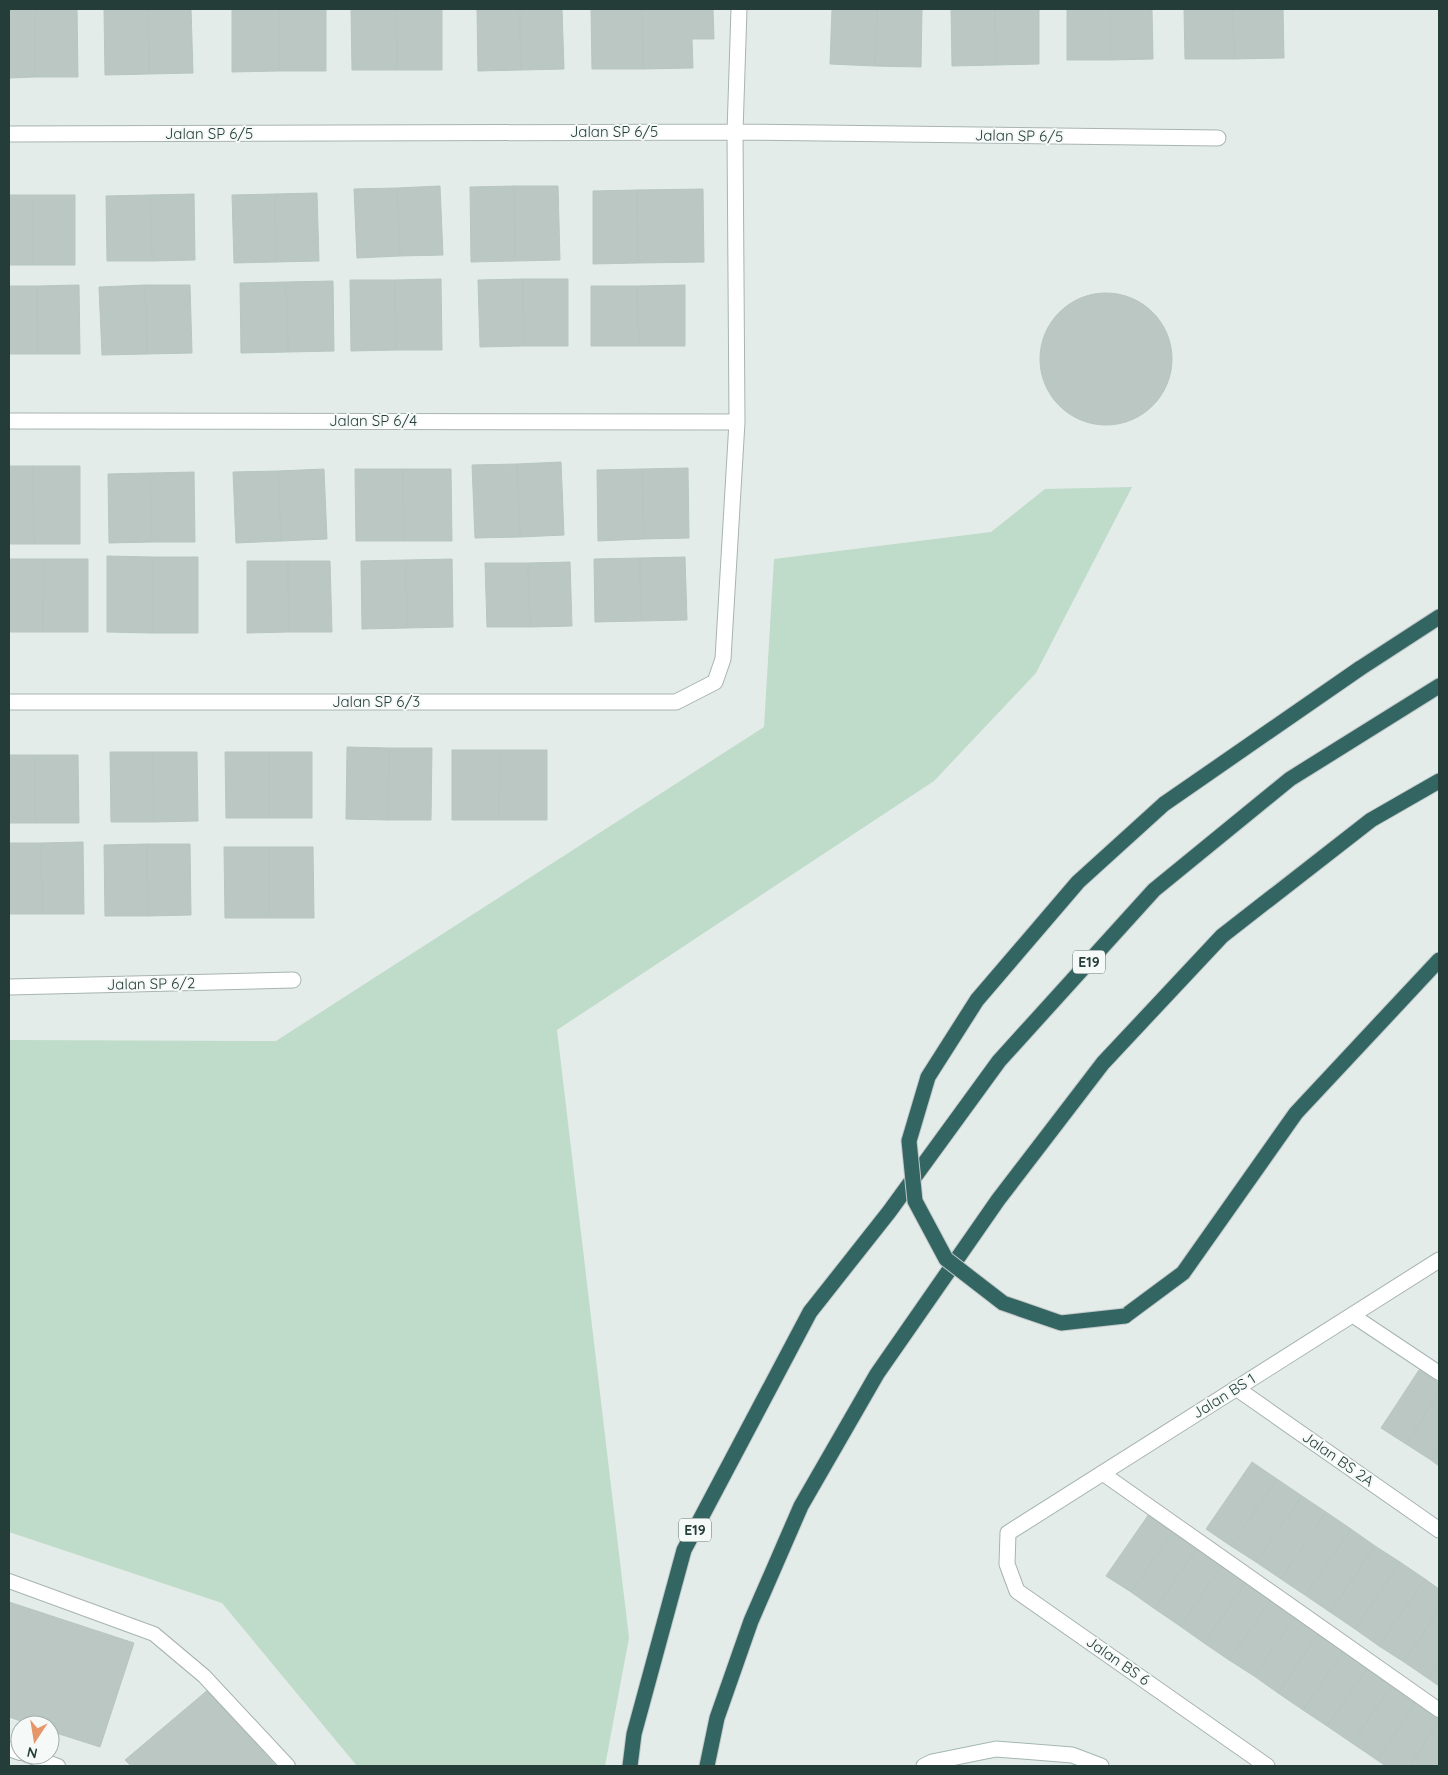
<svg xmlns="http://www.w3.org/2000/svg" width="1448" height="1775" viewBox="0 0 1448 1775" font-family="Quicksand,sans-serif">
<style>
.green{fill:#bfdbca}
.building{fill:#bac7c3;stroke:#b7c6c1}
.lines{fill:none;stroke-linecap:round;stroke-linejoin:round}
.lane-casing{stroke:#a7b4b1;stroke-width:16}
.street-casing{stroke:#a7b4b1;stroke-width:17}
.secondary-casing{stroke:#a3b7b3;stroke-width:17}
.highway-casing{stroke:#c2c9c8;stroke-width:17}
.lane{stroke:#fff;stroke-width:14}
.street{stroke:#fff;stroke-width:15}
.secondary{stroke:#fff;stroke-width:15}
.highway{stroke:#336662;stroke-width:15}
.highway-bridge-casing{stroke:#c2c9c8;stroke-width:17;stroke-linecap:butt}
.highway-bridge{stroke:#336662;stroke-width:15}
.labels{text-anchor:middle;stroke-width:4;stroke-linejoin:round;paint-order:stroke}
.shield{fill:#f5f9f7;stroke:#637572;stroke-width:1}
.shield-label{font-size:14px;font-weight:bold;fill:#253d39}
.street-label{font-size:15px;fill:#253d39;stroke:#f5f9f7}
</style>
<rect width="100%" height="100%" fill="#e4ecea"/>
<path class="green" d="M1132,487L1036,673L934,781L557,1030L629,1638L605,1766H357L222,1603L9,1532V1040L276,1041L764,727L774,559L991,532L1045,489Z"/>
<path class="building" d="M9,9H35V77L9,78Z
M35,9H77L78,77H35Z
M104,9H148L149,74L105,75Z
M148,9H191L193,73L149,74Z
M232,9H279V71L232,72Z
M279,9H326V71H279Z
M351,9H396L397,70H352Z
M396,9H442V70H397Z
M477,9H520L521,70L478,71Z
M520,9H562L564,69L521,70Z
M591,9H642L643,69H592Z
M642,9H713L714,39H692L693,68L643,69Z
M832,9H877L875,66L830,64Z
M877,9H922L921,67L875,66Z
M951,9H995L996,65L952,66Z
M995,9H1039V64L996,65Z
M1067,9H1110V60H1067Z
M1110,9H1152L1153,59L1110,60Z
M1184,9H1233L1234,59H1185Z
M1233,9H1283L1284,58L1234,59Z
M440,186L443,255L400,256L397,188Z
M514,186L515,261L471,262L470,187Z
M514,186H558L560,260L515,261Z
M397,188L400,256L357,258L354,189Z
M703,189L704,262L638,263L637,190Z
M637,190L638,263L593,264V191Z
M317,193L319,261L276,262L275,194Z
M194,194L195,260L152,261L150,195Z
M275,194L276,262L234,263L232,195Z
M9,195H32V265H9Z
M32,195H75V265H32Z
M150,195L152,261H107L106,196Z
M441,279L442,350H396L395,280Z
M523,279L524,346L480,347L478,280Z
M523,279H568V346H524Z
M350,280H395L396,350L351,351Z
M333,281L334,351L288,352L286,282Z
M286,282L288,352L241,353L240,283Z
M79,285L80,354H38L37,286Z
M145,285L147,354L102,355L99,287Z
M145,285H190L192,353L147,354Z
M685,285V346H639L637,286Z
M9,286H37L38,354H9Z
M591,286H637L639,346H591Z
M1040 359a66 66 0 1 1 132 0a66 66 0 1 1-132 0Z
M561,462L564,535L520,537L517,464Z
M517,464L520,537L475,538L472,465Z
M9,466H33L34,544H9Z
M33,466H80V544H34Z
M688,468L689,538L644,539L642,469Z
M324,469L327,539L281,541L278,471Z
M355,469H403L404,541H356Z
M403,469H451L452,541H404Z
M642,469L644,539L598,541L597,470Z
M278,471L281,541L236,543L233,472Z
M194,472L195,542H152L150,473Z
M150,473L152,542L109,543L108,474Z
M107,556L152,557V633L107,632Z
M152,557H198V633H152Z
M685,557L687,620L641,621L640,558Z
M640,558L641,621L595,622L594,559Z
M9,559H44L43,632H9Z
M44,559H88V632H43Z
M452,559L453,627L407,628L406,560Z
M406,560L407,628L362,629L361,561Z
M247,561H288L289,632L247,633Z
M288,561H330L332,632H289Z
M570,562L572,626L530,627L528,563Z
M485,563H528L530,627H487Z
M347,747L389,748L388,820L346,819Z
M389,748H432L431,820H388Z
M452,750H500L499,820H452Z
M500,750H547V820H499Z
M110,752H153L154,822H111Z
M153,752H197L198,821L154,822Z
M225,752H269V818H226Z
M269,752H312V818H269Z
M9,755H35V823H9Z
M35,755H78L79,823H35Z
M83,842L84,914H42L41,843Z
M9,843H41L42,914H9Z
M147,844L148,916H105L104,845Z
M147,844H190L191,915L148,916Z
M224,847H269V918H225Z
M269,847H313L314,918H269Z
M1419,1370L1439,1383V1393L1406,1444L1381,1428Z
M1439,1393V1448L1431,1460L1406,1444Z
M1439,1448V1466L1431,1460Z
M1252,1462L1277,1479L1231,1546L1206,1529Z
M1277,1479L1302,1496L1256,1562L1231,1546Z
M1302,1496L1326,1512L1281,1579L1256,1562Z
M1326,1512L1351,1529L1305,1595L1281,1579Z
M1149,1514L1173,1531L1131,1592L1106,1576Z
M1351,1529L1375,1546L1330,1612L1305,1595Z
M1173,1531L1198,1547L1155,1609L1131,1592Z
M1375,1546L1400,1562L1355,1629L1330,1612Z
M1198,1547L1223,1564L1180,1626L1155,1609Z
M1400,1562L1425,1579L1379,1646L1355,1629Z
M1223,1564L1247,1581L1204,1643L1180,1626Z
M1425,1579L1439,1589V1610L1404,1662L1379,1646Z
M1247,1581L1272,1598L1229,1660L1204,1643Z
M1272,1598L1296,1615L1254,1676L1229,1660Z
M9,1602L134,1643L100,1747L50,1731V1725H32L9,1717Z
M1439,1610V1663L1429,1679L1404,1662Z
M1296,1615L1320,1631L1278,1693L1254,1676Z
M1320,1631L1345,1648L1303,1710L1278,1693Z
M1345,1648L1370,1665L1327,1726L1303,1710Z
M1439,1663V1686L1429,1679Z
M1370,1665L1394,1682L1352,1743L1327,1726Z
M1394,1682L1419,1698L1377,1760L1352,1743Z
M209,1689L276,1766H131L125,1760Z
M1419,1698L1439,1713V1722L1409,1766H1386L1377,1760Z
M1439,1722V1766H1409Z"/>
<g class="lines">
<defs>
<path id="lane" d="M1352,1315L1439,1373
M1102,1473L1439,1710
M9,1581L154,1634L204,1676L288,1766
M9,1749L20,1753
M27,1755L58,1766"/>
<path id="street" d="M9,134L735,132L1218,138
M9,421L737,422
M9,702H676L715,682L723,659L737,422L735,132L739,9
M9,987L293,980
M1236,1388L1439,1530
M1267,1766L1017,1591L1007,1564L1008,1533L1439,1260"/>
<path id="secondary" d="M924,1766L932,1762L996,1749L1072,1755L1101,1766"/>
<path id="highway" d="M1359,669L1439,617
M1125,1316L1183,1273L1296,1113L1439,960
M630,1766L634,1734L684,1550L810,1312L889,1212L999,1061L1154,890L1290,779L1439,686
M707,1766L717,1718L751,1621L801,1506L877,1374L998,1200L1103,1063L1222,936L1371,820L1439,781"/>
</defs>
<use href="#lane" class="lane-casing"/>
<use href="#street" class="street-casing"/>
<use href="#secondary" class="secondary-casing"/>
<use href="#highway" class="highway-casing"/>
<use href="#lane" class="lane"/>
<use href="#street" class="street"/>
<use href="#secondary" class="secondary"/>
<use href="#highway" class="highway"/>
<defs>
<path id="highway-bridge" d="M1125,1316L1061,1323L1003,1303L946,1259L915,1201L909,1141L928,1077L977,1000L1078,882L1164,804L1359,669"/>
</defs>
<use href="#highway-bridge" class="highway-bridge-casing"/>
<use href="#highway-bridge" class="highway-bridge"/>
</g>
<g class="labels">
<g class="shield">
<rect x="1073" y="950.5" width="32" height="23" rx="4"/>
<rect x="679" y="1518.5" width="32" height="23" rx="4"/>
</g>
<g class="shield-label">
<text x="1089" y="967">E19</text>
<text x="695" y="1535">E19</text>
</g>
<g class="street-label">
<text x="614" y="137">Jalan SP 6/5</text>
<text x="209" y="139">Jalan SP 6/5</text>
<text transform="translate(1019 136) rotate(1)" y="5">Jalan SP 6/5</text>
<text x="373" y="426">Jalan SP 6/4</text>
<text x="376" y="707">Jalan SP 6/3</text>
<text transform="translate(151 984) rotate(-1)" y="5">Jalan SP 6/2</text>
<text transform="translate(1224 1396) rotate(-32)" y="5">Jalan BS 1</text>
<text transform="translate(1338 1459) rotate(35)" y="5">Jalan BS 2A</text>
<text transform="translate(1118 1661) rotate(35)" y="5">Jalan BS 6</text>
</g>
</g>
<rect width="1448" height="1775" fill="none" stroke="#253d39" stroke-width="20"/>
<g transform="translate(35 1740) rotate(192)"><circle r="24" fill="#f5f9f7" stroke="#a2aeab"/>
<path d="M0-4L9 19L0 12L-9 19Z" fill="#e69669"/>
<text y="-8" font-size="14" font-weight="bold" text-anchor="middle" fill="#253d39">N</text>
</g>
</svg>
